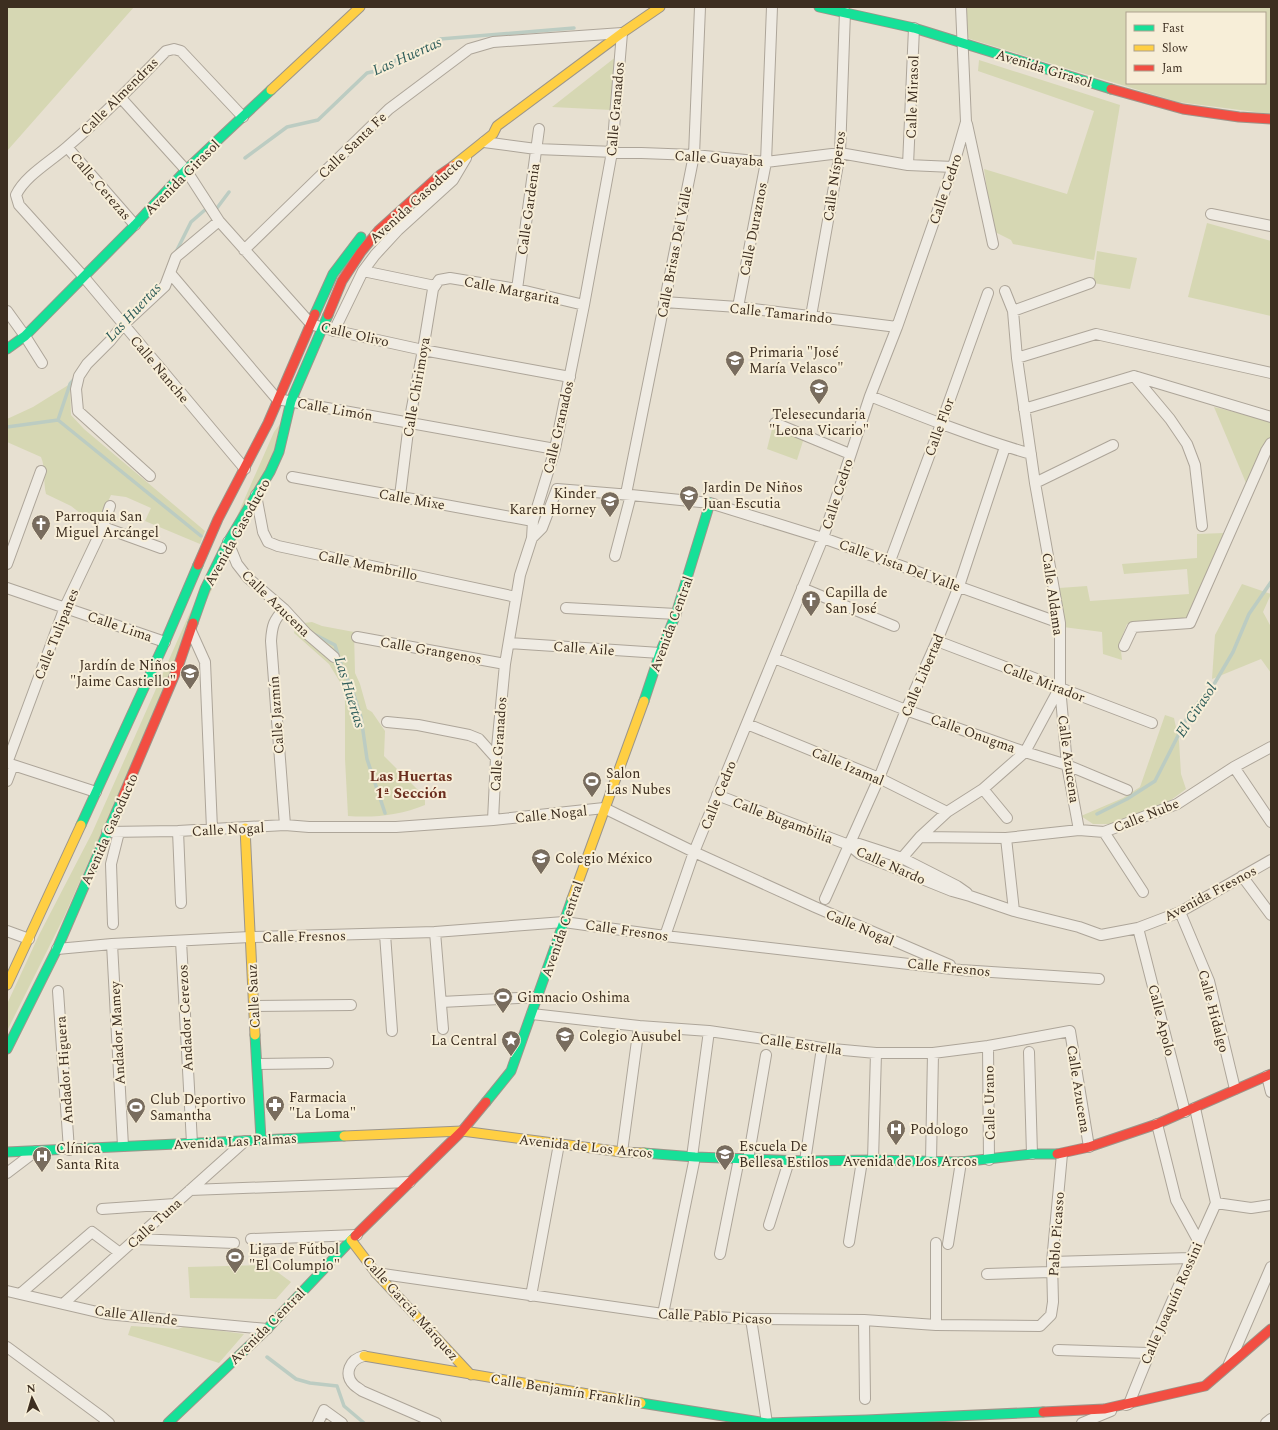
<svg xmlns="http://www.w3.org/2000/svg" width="1278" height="1430" viewBox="0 0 1278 1430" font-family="Spectral,serif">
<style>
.green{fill:#d6d7b3;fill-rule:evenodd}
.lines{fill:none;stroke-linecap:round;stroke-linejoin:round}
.stream{stroke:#bcccc2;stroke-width:3.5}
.street-casing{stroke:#ada599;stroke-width:12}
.fast-casing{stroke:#9c958a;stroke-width:11}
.slow-casing{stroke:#9c958a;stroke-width:11}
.jam-casing{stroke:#9c958a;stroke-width:11}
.street{stroke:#efebe3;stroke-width:10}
.fast{stroke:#16e098;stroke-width:9}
.slow{stroke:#ffcf43;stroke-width:9}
.jam{stroke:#f24e42;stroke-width:9}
.labels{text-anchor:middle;stroke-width:4;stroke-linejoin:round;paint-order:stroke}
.street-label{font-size:14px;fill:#3d2e20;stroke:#f7eed8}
.poi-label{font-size:14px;fill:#3d2e20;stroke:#f7eed8;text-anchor:start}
.water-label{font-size:15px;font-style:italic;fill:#2f5d5a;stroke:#f7eed8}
.neighbourhood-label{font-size:15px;font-weight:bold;fill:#6b2e1e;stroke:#f7eed8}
</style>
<rect width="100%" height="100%" fill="#e7e0d1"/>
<path class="green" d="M7,7H134L7,151Z
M967,7H1271V114L1178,102L970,39L967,37ZM1127,13H1265V83H1127Z
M617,56L612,110L552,107Z
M979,60L1120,105L1094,260L1013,244L1011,240L993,231L984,169L1067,194L1094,111L978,71Z
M1207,223L1271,241V316L1188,297Z
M1097,251L1137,258L1130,289L1093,283Z
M70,384L71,415L84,429L205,531L200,544L145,521L151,508L126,497L111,495L97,526L71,506L46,494C43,482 46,469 41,457L7,442V419L33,407Z
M1214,407L1271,421V440L1246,483Z
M280,424L269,472L181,653L64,917L7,1031V1004L39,935L92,833L187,619L237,516L274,432Z
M773,425L804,438L797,460L767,449Z
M1224,533L1186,619L1127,624L1120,642L1122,660L1103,654L1102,632L1063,627L1059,588L1087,586L1090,601L1189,594L1187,569L1124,574L1122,564L1197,558V534Z
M1242,584L1271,594L1263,612L1271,627V673L1261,659L1212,679L1215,635Z
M312,622L322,626L354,632L355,673L360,684L367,709L372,712L385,731L384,756L425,797V805C401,815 375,818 348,816L345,759V699L340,682L329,664L294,633L295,629L304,623Z
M1165,715L1174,718L1179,741L1181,774L1186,789L1167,803L1139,815L1112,824H1093L1081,816L1123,798L1140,787Z
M268,1265L291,1282L276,1299L190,1298L188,1267Z
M131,1326L178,1329L186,1326L244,1334L219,1363L175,1349L128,1335Z"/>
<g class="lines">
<path class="stream" d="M245,158L287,127L318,120L367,73L380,70L401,57L440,39L574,28
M176,252L191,222L206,209L217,208L229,192
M58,420L70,384L76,377
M7,427L58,420L201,536
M310,632L335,645L342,667L352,689L361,717L367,759L385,813
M1097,814L1127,799L1155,781L1187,718L1203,696L1213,686L1233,652L1249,614L1271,582
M267,1357L296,1379L310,1383L337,1386L344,1406L364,1423"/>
<defs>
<path id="street" d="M121,98L186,170L219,221L311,324L323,328L423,350L570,377
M243,117L181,51L174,49L166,51C134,84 102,117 67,147C50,162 25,176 16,195L19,205L83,276L245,469
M967,124L993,244
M484,142L536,149L694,155L766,162L840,153L908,165L953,167
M67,147L135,225
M908,165L914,28
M1211,214L1271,226
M244,250L389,109L469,49L493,42L622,33L612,152L584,305L555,449L533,521L532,538L520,575L505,664L496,758L493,820
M363,271L435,286
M170,273L277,399L555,449
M517,289L539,129
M1005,291L1013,311L1017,358L1035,483L1060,623V687L1067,765L1079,830
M664,302L738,307L897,327
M738,307L766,162L772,7
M7,311L25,336L42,363
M1013,311L1090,283
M811,316L840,153L845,12
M334,331L363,271L375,255L398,230L453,180L466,158
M1017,358L1096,334L1271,373
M1134,376L1170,419L1187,444L1195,465L1202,526
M870,396C923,417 976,438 1031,454
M1024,409L1134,376L1271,417
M775,423L850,454
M150,476L78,411L76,389L79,376L87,364L110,341L123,325L165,286L176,257L219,221
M292,477L533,521
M1035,483L1113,445
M626,494L694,155L700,7
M256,495L263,532L268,542L278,546L516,597
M400,496L409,423L423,350L433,289L439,280L450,278L517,289L584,305
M103,527L161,548
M532,538L542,528L557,489L631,495L710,503L823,538L1060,623
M228,542L237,564L248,578L284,609L306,633L334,657
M615,556L631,495
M890,561L941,424L988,293
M7,564L41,471
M7,588L165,642
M802,588L894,626
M566,608L676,614
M284,609C274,620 272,625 271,641L285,825
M191,631L205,662L212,829
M357,637L505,664
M937,641L1152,723
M509,643L660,653
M1124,646L1133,627L1190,623L1266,451L1271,443
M774,658L906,710L1025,752L1067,765L1127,790
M387,722L418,725L469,735L479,739L496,758
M747,724L879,778L947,812
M7,763L65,607L103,527L110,506
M7,763L96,792
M1234,767L1271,822
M7,781L13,765
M983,789L1007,818
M717,795L849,845L860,854L952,891L970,896L1014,911L1079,927L1101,935L1138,928L1180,912L1271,860
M178,831L181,903
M107,832L178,831L285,825L309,827H396L493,820L604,808L694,852L815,907L950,965
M1104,832L1143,892
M920,837L1006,838L1079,830L1104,832L1177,804L1234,767L1271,747
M1006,838L1014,911
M849,845L859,844L902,858L957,886L967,893
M902,858L920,837L947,812L983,789L1025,752L1060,687
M1242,876L1271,915
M825,899L879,778L906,710L937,641L959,586L1005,447
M1180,912L1209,981L1235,1089
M113,924L111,864L119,832
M1138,928L1185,1112
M7,931L29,939
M435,932L443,1029
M385,934L392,1031
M665,936L694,852L823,538L870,396L897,327L953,167L966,122L961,7
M181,941L192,1143
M112,944L123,1146
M57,949L112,944L250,937L435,932L564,922L665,936L961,970L1099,979
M58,991L69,1150
M441,1002L538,997
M253,1006L351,1005
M532,1014L639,1026L709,1031L791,1043L822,1048L876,1053H933L988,1046L1070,1031L1089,1147
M988,1046L989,1160
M1029,1052L1032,1154
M258,1064L328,1063
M1267,1076L1271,1092
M1195,1108L1216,1203
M1157,1124L1176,1200L1199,1242
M622,1152L639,1026
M692,1157L709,1031
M748,1160L766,1055
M873,1160L876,1053
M805,1161L822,1048
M931,1161L933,1053
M7,1173L36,1151
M190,1190L410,1182
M1216,1203L1251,1208L1271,1205
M102,1209L175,1204
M769,1225L789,1161
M136,1239L234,1243
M251,1239L357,1235
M849,1242L862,1161
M936,1243V1325
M948,1244L961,1162
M720,1254L739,1159
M1052,1262L1190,1258
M376,1273L663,1314L751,1319L864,1320L936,1325L1040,1326L1051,1315L1053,1302L1052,1262L1062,1154
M987,1274L1052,1272
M7,1291L106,1314L267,1329
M20,1294L92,1232L120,1253
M531,1296L559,1144
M63,1304L245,1141
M663,1314L695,1157
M751,1319L767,1423H761
M864,1320L865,1399
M7,1347L102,1417L109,1423
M1058,1350L1148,1353
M364,1356C350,1359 343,1374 354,1385C356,1387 360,1389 362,1391L436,1423
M1229,1364L1271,1267
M1126,1405L1129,1404C1155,1336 1186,1270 1216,1203
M318,1423L324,1410L342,1423
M1082,1423L1111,1411
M1266,1423L1271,1419"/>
<path id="fast" d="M819,7L914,28L1111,89
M315,314L333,274L361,237
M7,349L25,336L135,225L186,170L271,90
M193,623L205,589L228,542L270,472L279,452L291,401L328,315
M644,701L660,653L676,614L710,503
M81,825L165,642L198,565
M255,1035L261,1139
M7,1049L57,949L121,801
M486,1102L511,1071L572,899
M7,1152L344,1136
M644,1153L695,1157L805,1161L873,1160L961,1162L1032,1154H1057
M641,1403L767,1423L866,1420L1043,1412
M168,1423L267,1329L355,1236"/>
<path id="slow" d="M271,90L360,7
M453,166L493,134L497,126L622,33L660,7
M245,828L255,1035
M572,899L644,701
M7,985L81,825
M344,1136L462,1131L622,1152L644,1153
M351,1240L376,1273L471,1375
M364,1356L641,1403"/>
<path id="jam" d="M1111,89L1183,109L1239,117L1271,119
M328,315L342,281L361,252L379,230L440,175L453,166
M198,565L218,519L268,423L315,314
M121,801L178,667L193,623
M1057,1154L1089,1147L1157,1124L1271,1074
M355,1236L462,1131L486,1102
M1043,1412L1104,1409L1205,1386L1271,1329"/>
</defs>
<use href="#street" class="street-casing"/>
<use href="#fast" class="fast-casing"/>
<use href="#slow" class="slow-casing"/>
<use href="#jam" class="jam-casing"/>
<use href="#street" class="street"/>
<use href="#fast" class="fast"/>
<use href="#slow" class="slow"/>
<use href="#jam" class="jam"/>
</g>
<defs>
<symbol id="school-pin" viewBox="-11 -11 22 30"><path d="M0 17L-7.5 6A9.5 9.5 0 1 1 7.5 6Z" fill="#786c5e" stroke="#f7eed8"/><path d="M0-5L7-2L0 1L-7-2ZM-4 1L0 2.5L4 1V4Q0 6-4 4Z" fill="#fff"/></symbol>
<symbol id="church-pin" viewBox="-11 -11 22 30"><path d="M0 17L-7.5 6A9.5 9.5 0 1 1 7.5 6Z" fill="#786c5e" stroke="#f7eed8"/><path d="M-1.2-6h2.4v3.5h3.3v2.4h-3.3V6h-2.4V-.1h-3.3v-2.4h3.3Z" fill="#fff"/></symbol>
<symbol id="stadium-pin" viewBox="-11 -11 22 30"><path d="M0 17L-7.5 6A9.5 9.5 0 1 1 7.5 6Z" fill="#786c5e" stroke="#f7eed8"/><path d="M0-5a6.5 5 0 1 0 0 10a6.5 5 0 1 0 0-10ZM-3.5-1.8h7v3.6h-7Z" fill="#fff"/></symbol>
<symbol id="sight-pin" viewBox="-11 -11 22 30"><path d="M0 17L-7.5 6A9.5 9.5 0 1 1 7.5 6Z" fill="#786c5e" stroke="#f7eed8"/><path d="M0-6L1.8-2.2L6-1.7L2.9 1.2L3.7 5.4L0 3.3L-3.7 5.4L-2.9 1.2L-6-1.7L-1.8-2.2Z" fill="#fff"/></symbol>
<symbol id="pharmacy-pin" viewBox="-11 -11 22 30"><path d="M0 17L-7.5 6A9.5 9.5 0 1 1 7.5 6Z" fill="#786c5e" stroke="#f7eed8"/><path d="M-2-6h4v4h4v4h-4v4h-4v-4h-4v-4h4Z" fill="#fff"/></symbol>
<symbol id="hospital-pin" viewBox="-11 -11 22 30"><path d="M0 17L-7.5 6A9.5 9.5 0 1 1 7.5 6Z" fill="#786c5e" stroke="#f7eed8"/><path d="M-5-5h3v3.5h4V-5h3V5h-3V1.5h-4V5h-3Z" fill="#fff"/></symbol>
<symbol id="university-pin" viewBox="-11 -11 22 30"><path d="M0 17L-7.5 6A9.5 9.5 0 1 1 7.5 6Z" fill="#786c5e" stroke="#f7eed8"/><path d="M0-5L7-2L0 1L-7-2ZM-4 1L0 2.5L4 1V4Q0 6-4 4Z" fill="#fff"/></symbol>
</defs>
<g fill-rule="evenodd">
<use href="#school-pin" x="724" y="349" width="22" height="30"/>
<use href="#school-pin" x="808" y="377" width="22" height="30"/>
<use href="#school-pin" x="678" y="484" width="22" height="30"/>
<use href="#school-pin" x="599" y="490" width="22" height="30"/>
<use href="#church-pin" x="30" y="513" width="22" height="30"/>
<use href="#church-pin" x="800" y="589" width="22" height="30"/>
<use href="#school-pin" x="179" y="662" width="22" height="30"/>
<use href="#stadium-pin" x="581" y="770" width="22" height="30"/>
<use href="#school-pin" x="530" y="847" width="22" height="30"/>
<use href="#stadium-pin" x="492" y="986" width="22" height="30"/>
<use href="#school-pin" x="554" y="1025" width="22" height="30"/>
<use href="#sight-pin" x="500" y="1029" width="22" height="30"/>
<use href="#pharmacy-pin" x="264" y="1094" width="22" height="30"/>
<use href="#stadium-pin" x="125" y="1096" width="22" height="30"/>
<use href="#hospital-pin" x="885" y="1118" width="22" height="30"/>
<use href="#university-pin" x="714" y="1143" width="22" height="30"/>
<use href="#hospital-pin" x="31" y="1145" width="22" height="30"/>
<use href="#stadium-pin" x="224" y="1246" width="22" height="30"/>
</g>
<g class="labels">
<g class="street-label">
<text transform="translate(1044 68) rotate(17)" y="5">Avenida Girasol</text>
<text transform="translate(119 96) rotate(-45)" y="5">Calle Almendras</text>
<text transform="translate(912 97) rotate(-88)" y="5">Calle Mirasol</text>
<text transform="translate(615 109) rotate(-85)" y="5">Calle Granados</text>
<text transform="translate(352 145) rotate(-44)" y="5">Calle Santa Fe</text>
<text transform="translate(719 158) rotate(4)" y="5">Calle Guayaba</text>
<text transform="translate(834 176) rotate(-82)" y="5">Calle Nísperos</text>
<text transform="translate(182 177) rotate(-45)" y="5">Avenida Girasol</text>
<text transform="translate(101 186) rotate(49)" y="5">Calle Cerezas</text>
<text transform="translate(945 189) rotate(-71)" y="5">Calle Cedro</text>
<text transform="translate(416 200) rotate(-42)" y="5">Avenida Gasoducto</text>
<text transform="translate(528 209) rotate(-82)" y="5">Calle Gardenia</text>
<text transform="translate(753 229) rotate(-79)" y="5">Calle Duraznos</text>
<text transform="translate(674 252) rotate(-79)" y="5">Calle Brisas Del Valle</text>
<text transform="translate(512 290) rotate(11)" y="5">Calle Margarita</text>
<text transform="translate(781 313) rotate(6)" y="5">Calle Tamarindo</text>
<text transform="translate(355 334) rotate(13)" y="5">Calle Olivo</text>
<text transform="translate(160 369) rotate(50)" y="5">Calle Nanche</text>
<text transform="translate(416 387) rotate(-80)" y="5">Calle Chirimoya</text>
<text transform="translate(335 409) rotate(10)" y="5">Calle Limón</text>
<text transform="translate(558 427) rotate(-77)" y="5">Calle Granados</text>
<text transform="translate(939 427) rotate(-70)" y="5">Calle Flor</text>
<text transform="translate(837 494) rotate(-72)" y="5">Calle Cedro</text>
<text transform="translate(412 499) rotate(10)" y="5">Calle Mixe</text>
<text transform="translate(237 532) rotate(-61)" y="5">Avenida Gasoducto</text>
<text transform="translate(368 565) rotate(12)" y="5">Calle Membrillo</text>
<text transform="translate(900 565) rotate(20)" y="5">Calle Vista Del Valle</text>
<text transform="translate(1053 594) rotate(82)" y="5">Calle Aldama</text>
<text transform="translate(276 603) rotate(44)" y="5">Calle Azucena</text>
<text transform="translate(671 624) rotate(-70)" y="5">Avenida Central</text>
<text transform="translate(120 626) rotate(19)" y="5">Calle Lima</text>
<text transform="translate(56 634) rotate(-68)" y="5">Calle Tulipanes</text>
<text transform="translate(584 648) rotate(4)" y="5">Calle Aile</text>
<text transform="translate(431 650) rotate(10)" y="5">Calle Grangenos</text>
<text transform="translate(922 675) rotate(-67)" y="5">Calle Libertad</text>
<text transform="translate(1044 682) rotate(21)" y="5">Calle Mirador</text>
<text transform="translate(276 715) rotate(-94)" y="5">Calle Jazmín</text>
<text transform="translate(973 733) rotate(20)" y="5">Calle Onugma</text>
<text transform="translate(498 744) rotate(-86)" y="5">Calle Granados</text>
<text transform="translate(1069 759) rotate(82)" y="5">Calle Azucena</text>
<text transform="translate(848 766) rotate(23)" y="5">Calle Izamal</text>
<text transform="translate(718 795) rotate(-68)" y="5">Calle Cedro</text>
<text transform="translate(551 814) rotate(-6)" y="5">Calle Nogal</text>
<text transform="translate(1146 815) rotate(-22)" y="5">Calle Nube</text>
<text transform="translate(783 820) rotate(21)" y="5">Calle Bugambilia</text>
<text transform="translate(109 829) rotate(-66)" y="5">Avenida Gasoducto</text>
<text transform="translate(228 829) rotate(-3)" y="5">Calle Nogal</text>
<text transform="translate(891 865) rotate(24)" y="5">Calle Nardo</text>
<text transform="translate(1210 893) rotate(-28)" y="5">Avenida Fresnos</text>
<text transform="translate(860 927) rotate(23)" y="5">Calle Nogal</text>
<text transform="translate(562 929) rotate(-71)" y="5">Avenida Central</text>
<text transform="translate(627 930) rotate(8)" y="5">Calle Fresnos</text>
<text transform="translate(304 936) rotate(-1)" y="5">Calle Fresnos</text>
<text transform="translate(949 967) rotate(6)" y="5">Calle Fresnos</text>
<text transform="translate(253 996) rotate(-93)" y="5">Calle Sauz</text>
<text transform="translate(1214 1011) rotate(75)" y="5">Calle Hidalgo</text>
<text transform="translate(185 1018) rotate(-93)" y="5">Andador Cerezos</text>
<text transform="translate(1162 1020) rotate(76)" y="5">Calle Apolo</text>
<text transform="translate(117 1033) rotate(-93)" y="5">Andador Mamey</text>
<text transform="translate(801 1044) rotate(8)" y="5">Calle Estrella</text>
<text transform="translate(64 1070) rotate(-94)" y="5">Andador Higuera</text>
<text transform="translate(1079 1089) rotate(81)" y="5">Calle Azucena</text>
<text transform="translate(989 1103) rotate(-91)" y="5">Calle Urano</text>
<text transform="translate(235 1141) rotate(-3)" y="5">Avenida Las Palmas</text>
<text transform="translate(586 1146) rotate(6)" y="5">Avenida de Los Arcos</text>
<text x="910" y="1166">Avenida de Los Arcos</text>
<text transform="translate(154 1223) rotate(-42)" y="5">Calle Tuna</text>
<text transform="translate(1056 1234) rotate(-86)" y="5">Pablo Picasso</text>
<text transform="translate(1171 1303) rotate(-66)" y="5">Calle Joaquín Rossini</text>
<text transform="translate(411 1308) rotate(48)" y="5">Calle García Márquez</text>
<text transform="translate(136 1315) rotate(7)" y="5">Calle Allende</text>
<text transform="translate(715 1316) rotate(3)" y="5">Calle Pablo Picaso</text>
<text transform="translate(267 1326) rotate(-45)" y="5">Avenida Central</text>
<text transform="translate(566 1390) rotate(9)" y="5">Calle Benjamín Franklin</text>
</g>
<g class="poi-label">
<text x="749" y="357">Primaria "José<tspan x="749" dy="16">María Velasco"</tspan></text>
<text x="819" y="419" text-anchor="middle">Telesecundaria<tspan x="819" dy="16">"Leona Vicario"</tspan></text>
<text x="703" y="492">Jardin De Niños<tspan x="703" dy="16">Juan Escutia</tspan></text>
<text x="596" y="498" text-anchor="end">Kinder<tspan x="596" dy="16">Karen Horney</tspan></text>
<text x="55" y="521">Parroquia San<tspan x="55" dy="16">Miguel Arcángel</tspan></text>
<text x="825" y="597">Capilla de<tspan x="825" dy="16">San José</tspan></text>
<text x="176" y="670" text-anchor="end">Jardín de Niños<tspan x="176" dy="16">"Jaime Castiello"</tspan></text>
<text x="606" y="778">Salon<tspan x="606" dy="16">Las Nubes</tspan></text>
<text x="555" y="863">Colegio México</text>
<text x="517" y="1002">Gimnacio Oshima</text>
<text x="579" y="1041">Colegio Ausubel</text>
<text x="497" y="1045" text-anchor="end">La Central</text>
<text x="289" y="1102">Farmacia<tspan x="289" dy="16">"La Loma"</tspan></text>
<text x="150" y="1104">Club Deportivo<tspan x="150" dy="16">Samantha</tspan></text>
<text x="910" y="1134">Podologo</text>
<text x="739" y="1151">Escuela De<tspan x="739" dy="16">Bellesa Estilos</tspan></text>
<text x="56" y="1153">Clínica<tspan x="56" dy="16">Santa Rita</tspan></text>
<text x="249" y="1254">Liga de Fútbol<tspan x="249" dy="16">"El Columpio"</tspan></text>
</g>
<g class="water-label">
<text transform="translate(407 56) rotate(-24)" y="5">Las Huertas</text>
<text transform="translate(133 312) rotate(-47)" y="5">Las Huertas</text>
<text transform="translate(350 692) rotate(73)" y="5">Las Huertas</text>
<text transform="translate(1196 710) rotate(-56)" y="5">El Girasol</text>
</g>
<g class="neighbourhood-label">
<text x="411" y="781">Las Huertas<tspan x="411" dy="17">1ª Sección</tspan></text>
</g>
</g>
<rect width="1278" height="1430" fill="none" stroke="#3d2e20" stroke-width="16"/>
<rect x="1126" y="12" width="140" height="72" fill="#f7eed8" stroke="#ada18e"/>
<rect x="1134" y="25" width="20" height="6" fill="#16e098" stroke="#ada18e"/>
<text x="1162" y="32" font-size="12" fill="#3d2e20">Fast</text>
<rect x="1134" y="45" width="20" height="6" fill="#ffcf43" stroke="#ada18e"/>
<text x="1162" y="52" font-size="12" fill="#3d2e20">Slow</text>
<rect x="1134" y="65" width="20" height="6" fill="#f24e42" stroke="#ada18e"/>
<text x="1162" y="72" font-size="12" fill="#3d2e20">Jam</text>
<g transform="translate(32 1398) rotate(355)" stroke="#f7eed8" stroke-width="3" paint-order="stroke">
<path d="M0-3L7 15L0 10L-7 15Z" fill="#3d2e20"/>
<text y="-6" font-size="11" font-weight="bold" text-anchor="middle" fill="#3d2e20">N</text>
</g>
</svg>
